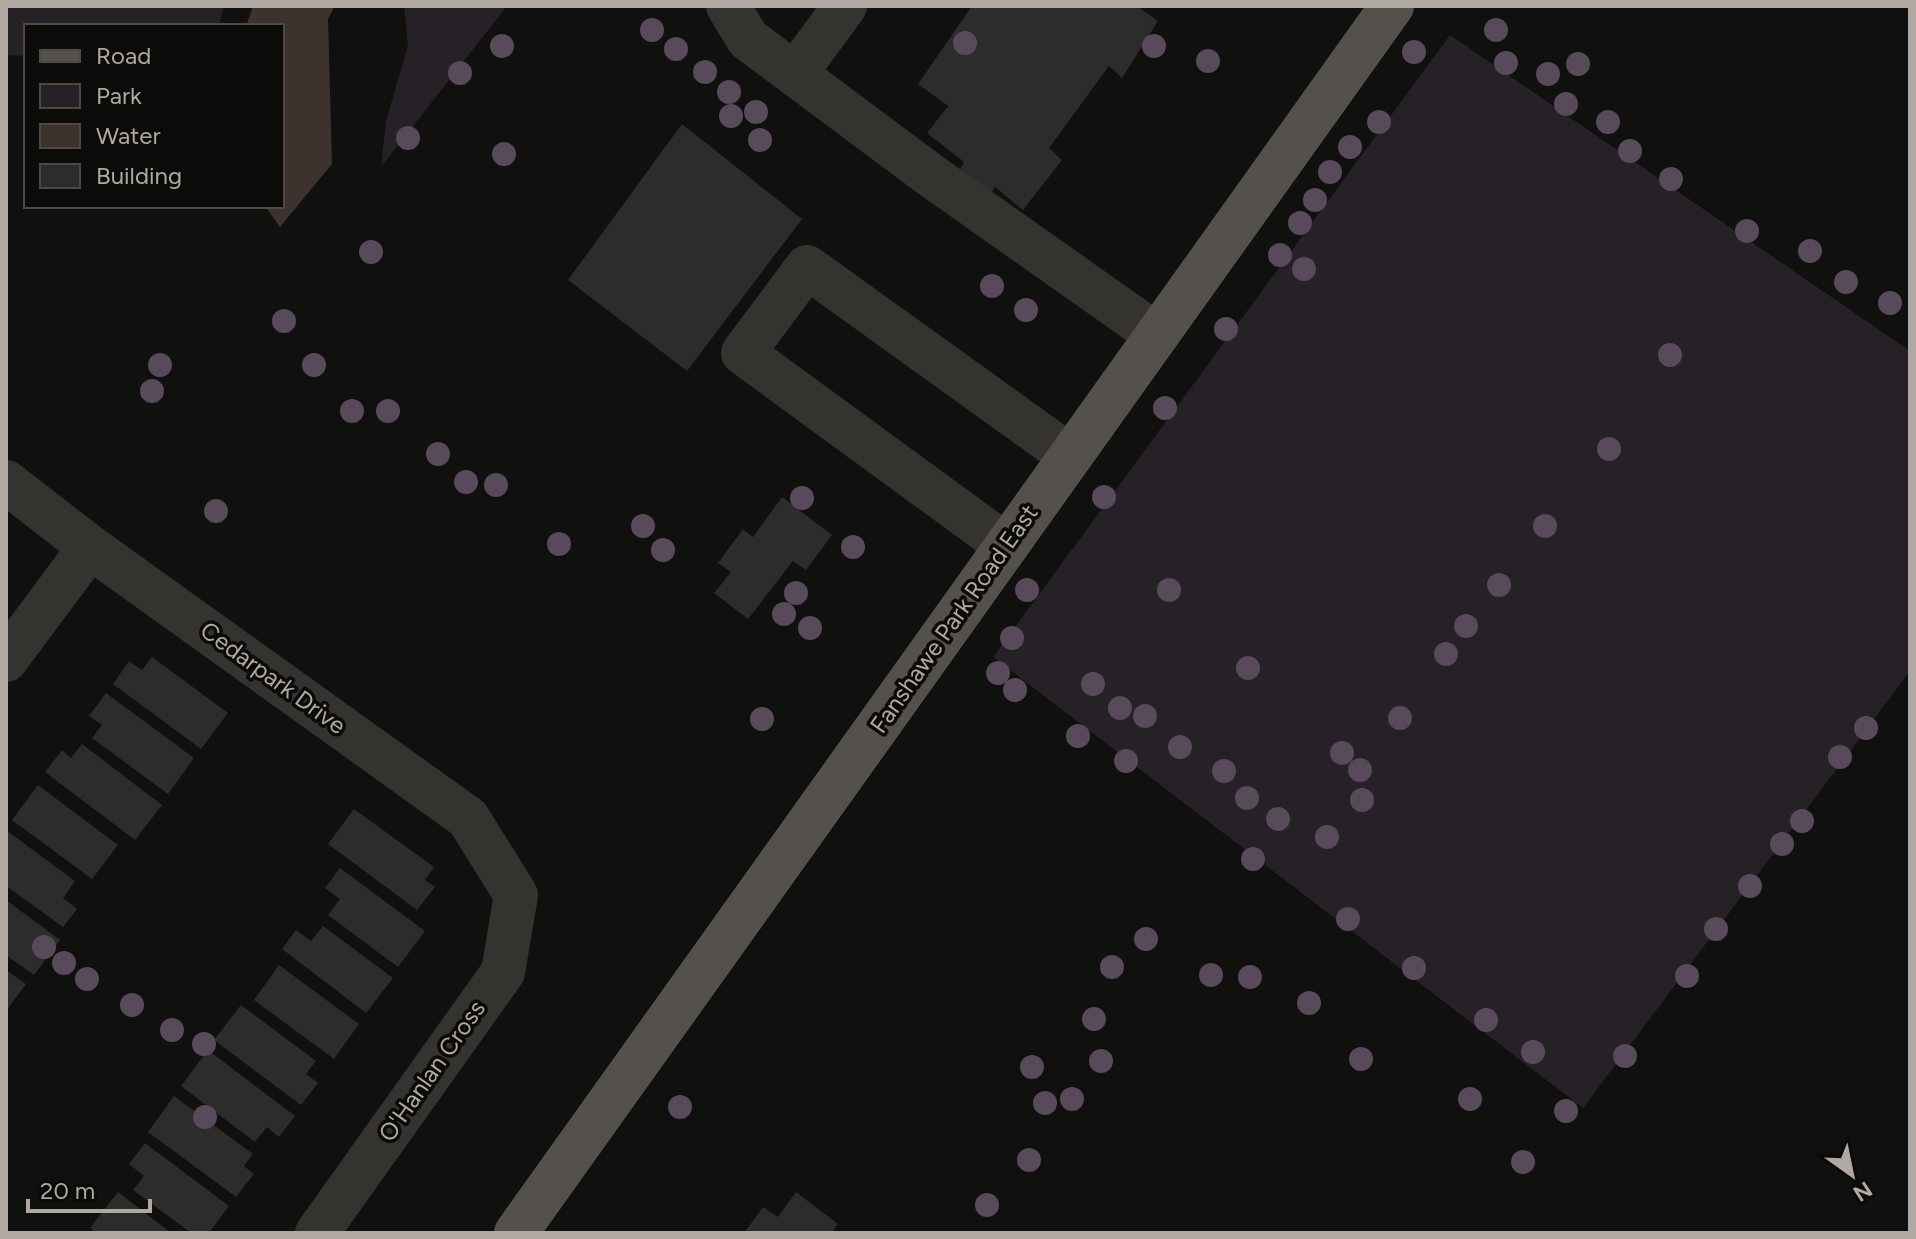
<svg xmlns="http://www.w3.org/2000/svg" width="1916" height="1239" viewBox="0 0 1916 1239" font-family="Figtree,sans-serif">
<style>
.green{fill:#262027}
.water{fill:#3e322f}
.building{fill:#2c2c2a}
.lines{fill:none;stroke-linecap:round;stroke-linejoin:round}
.minor{stroke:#353330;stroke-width:44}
.major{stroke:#54504c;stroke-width:44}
.tree{fill:#594a5b}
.labels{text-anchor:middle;stroke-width:7;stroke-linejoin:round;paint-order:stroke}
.street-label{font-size:24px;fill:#b0a8a1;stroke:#0b0b0a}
</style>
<rect width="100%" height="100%" fill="#10100f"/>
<path class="green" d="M6,6H224L219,26H26V56L6,55Z
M404,6H507L381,167L386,121L408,45Z
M1450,35L1910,351V671L1583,1108L993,657Z"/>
<path class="water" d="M253,6H335L328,19L332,164L280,227L265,206H282V26H246Z"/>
<path class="building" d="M972,6H1137L1158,21L1122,78L1109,66L1049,148L1062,160L1023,210L995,187L987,201L957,176L964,162L927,133L948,106L918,84Z
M682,124L802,219L687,371L568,280Z
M782,497L832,535L806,570L793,561L748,619L714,593L731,572L718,563L743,529L753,537Z
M152,657L228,713L201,749L113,684L129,661L142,670Z
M106,693L194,758L168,794L92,738L102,725L89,716Z
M82,744L162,805L135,840L45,772L62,750L71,758Z
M38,785L118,845L92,879L12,820Z
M354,809L434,867L425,880L435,887L417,910L328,844Z
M6,830L75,881L63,898L77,909L63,927L6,886Z
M340,868L425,931L398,967L328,915L340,899L325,888Z
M6,900L60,940L34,975L6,955Z
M323,926L393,978L366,1013L282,949L296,930L311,941Z
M279,965L359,1024L334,1059L254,1000Z
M6,970L26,984L6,1011Z
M241,1005L316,1061L306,1074L318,1083L301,1105L214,1040Z
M208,1050L295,1116L279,1137L267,1127L255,1142L181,1086Z
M174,1096L253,1154L244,1166L254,1174L236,1197L148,1132Z
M145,1143L229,1206L209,1233H191L133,1190L144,1176L129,1164Z
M118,1192L171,1233H97L90,1228Z
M796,1192L838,1224L832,1233H744L763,1207L778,1217Z"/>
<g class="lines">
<path class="minor" d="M728,6L748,39L933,177L1157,335
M795,74L845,6
M6,482L90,547L468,818L516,895L503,972L317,1233
M1007,546L743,353L807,267L1070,456
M6,660L90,547"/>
<path class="major" d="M516,1233L1392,6"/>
</g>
<g class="tree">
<circle cx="652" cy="30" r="12"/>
<circle cx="1496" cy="30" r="12"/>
<circle cx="965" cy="43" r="12"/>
<circle cx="502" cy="46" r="12"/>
<circle cx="1154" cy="46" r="12"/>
<circle cx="676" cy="49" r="12"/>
<circle cx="1414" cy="52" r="12"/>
<circle cx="1208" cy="61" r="12"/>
<circle cx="1506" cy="63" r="12"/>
<circle cx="1578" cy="64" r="12"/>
<circle cx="705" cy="72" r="12"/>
<circle cx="460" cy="73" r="12"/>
<circle cx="1548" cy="74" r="12"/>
<circle cx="729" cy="92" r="12"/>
<circle cx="1566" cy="104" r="12"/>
<circle cx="756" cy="112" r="12"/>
<circle cx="731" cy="116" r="12"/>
<circle cx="1379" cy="122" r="12"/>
<circle cx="1608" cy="122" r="12"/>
<circle cx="408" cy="138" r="12"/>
<circle cx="760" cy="140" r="12"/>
<circle cx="1350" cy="147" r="12"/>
<circle cx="1630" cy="151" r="12"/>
<circle cx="504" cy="154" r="12"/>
<circle cx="1330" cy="172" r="12"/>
<circle cx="1671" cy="179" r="12"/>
<circle cx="1315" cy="200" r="12"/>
<circle cx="1300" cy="223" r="12"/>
<circle cx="1747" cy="231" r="12"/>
<circle cx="1810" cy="251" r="12"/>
<circle cx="371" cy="252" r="12"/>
<circle cx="1280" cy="255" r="12"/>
<circle cx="1304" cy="269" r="12"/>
<circle cx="1846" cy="282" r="12"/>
<circle cx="992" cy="286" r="12"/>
<circle cx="1890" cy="303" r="12"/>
<circle cx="1026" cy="310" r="12"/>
<circle cx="284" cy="321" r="12"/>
<circle cx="1226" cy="329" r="12"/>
<circle cx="1670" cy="355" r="12"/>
<circle cx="160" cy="365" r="12"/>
<circle cx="314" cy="365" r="12"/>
<circle cx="152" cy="391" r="12"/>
<circle cx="1165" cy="408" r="12"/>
<circle cx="352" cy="411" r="12"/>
<circle cx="388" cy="411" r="12"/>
<circle cx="1609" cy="449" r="12"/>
<circle cx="438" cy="454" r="12"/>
<circle cx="466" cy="482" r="12"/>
<circle cx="496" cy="485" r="12"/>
<circle cx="1104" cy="497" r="12"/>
<circle cx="802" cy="498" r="12"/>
<circle cx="216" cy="511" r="12"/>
<circle cx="643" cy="526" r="12"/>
<circle cx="1545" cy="526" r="12"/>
<circle cx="559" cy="544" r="12"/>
<circle cx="853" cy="547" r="12"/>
<circle cx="663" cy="550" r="12"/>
<circle cx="1499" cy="585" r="12"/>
<circle cx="1027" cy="590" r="12"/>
<circle cx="1169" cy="590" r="12"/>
<circle cx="796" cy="593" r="12"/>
<circle cx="784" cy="614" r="12"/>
<circle cx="1466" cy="626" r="12"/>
<circle cx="810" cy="628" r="12"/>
<circle cx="1012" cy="638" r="12"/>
<circle cx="1446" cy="654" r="12"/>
<circle cx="1248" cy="668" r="12"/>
<circle cx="998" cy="673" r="12"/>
<circle cx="1093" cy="684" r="12"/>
<circle cx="1015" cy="690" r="12"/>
<circle cx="1120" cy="708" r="12"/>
<circle cx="1145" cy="716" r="12"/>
<circle cx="1400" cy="718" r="12"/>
<circle cx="762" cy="719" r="12"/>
<circle cx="1866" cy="728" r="12"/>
<circle cx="1078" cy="736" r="12"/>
<circle cx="1180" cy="747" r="12"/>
<circle cx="1342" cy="753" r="12"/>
<circle cx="1840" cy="757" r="12"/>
<circle cx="1126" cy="761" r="12"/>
<circle cx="1360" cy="770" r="12"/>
<circle cx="1224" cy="771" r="12"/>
<circle cx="1247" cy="798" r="12"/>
<circle cx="1362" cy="800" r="12"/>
<circle cx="1278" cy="819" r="12"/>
<circle cx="1802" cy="821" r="12"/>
<circle cx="1327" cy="837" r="12"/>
<circle cx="1782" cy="844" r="12"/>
<circle cx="1253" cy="859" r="12"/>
<circle cx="1750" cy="886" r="12"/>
<circle cx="1348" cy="919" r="12"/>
<circle cx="1716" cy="929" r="12"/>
<circle cx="1146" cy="939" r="12"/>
<circle cx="44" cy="947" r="12"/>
<circle cx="64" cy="963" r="12"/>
<circle cx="1112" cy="967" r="12"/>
<circle cx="1414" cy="968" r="12"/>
<circle cx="1211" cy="975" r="12"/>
<circle cx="1687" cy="976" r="12"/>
<circle cx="1250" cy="977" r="12"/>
<circle cx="87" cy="979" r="12"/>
<circle cx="1309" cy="1003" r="12"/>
<circle cx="132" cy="1005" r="12"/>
<circle cx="1094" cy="1019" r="12"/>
<circle cx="1486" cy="1020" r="12"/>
<circle cx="172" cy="1030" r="12"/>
<circle cx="204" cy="1044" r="12"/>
<circle cx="1533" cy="1052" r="12"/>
<circle cx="1625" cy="1056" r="12"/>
<circle cx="1361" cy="1059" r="12"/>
<circle cx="1101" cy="1061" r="12"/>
<circle cx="1032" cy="1067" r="12"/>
<circle cx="1072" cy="1099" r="12"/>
<circle cx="1470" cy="1099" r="12"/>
<circle cx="1045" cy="1103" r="12"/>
<circle cx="680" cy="1107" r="12"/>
<circle cx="1566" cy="1111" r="12"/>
<circle cx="205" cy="1117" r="12"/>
<circle cx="1029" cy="1160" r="12"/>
<circle cx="1523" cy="1162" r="12"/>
<circle cx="987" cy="1205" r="12"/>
</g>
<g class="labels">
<g class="street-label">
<text transform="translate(954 619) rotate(-55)" y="8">Fanshawe Park Road East</text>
<text transform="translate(273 678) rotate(36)" y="8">Cedarpark Drive</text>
<text transform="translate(432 1071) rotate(-55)" y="8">O'Hanlan Cross</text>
</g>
</g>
<rect width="1916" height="1239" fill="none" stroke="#b0a8a1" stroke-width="16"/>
<rect x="24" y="24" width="260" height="184" fill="#0b0b0a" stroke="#4d4a46" stroke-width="2"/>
<rect x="40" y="50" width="40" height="12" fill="#54504c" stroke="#4d4a46" stroke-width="2"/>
<text x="96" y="64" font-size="24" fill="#b0a8a1">Road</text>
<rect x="40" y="84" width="40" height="24" fill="#262027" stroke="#4d4a46" stroke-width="2"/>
<text x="96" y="104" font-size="24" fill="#b0a8a1">Park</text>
<rect x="40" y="124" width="40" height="24" fill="#3e322f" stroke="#4d4a46" stroke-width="2"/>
<text x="96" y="144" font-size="24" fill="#b0a8a1">Water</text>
<rect x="40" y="164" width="40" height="24" fill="#2c2c2a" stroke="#4d4a46" stroke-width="2"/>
<text x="96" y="184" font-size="24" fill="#b0a8a1">Building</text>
<g transform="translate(1852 1175) rotate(147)" stroke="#0b0b0a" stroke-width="6" paint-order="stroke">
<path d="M0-6L14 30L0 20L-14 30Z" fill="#b0a8a1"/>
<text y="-12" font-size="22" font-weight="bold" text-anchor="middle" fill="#b0a8a1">N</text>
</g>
<path d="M28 1199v12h122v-12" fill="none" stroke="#b0a8a1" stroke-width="4"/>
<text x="40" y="1199" font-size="24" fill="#b0a8a1" stroke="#0b0b0a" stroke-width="6" paint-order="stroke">20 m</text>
</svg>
